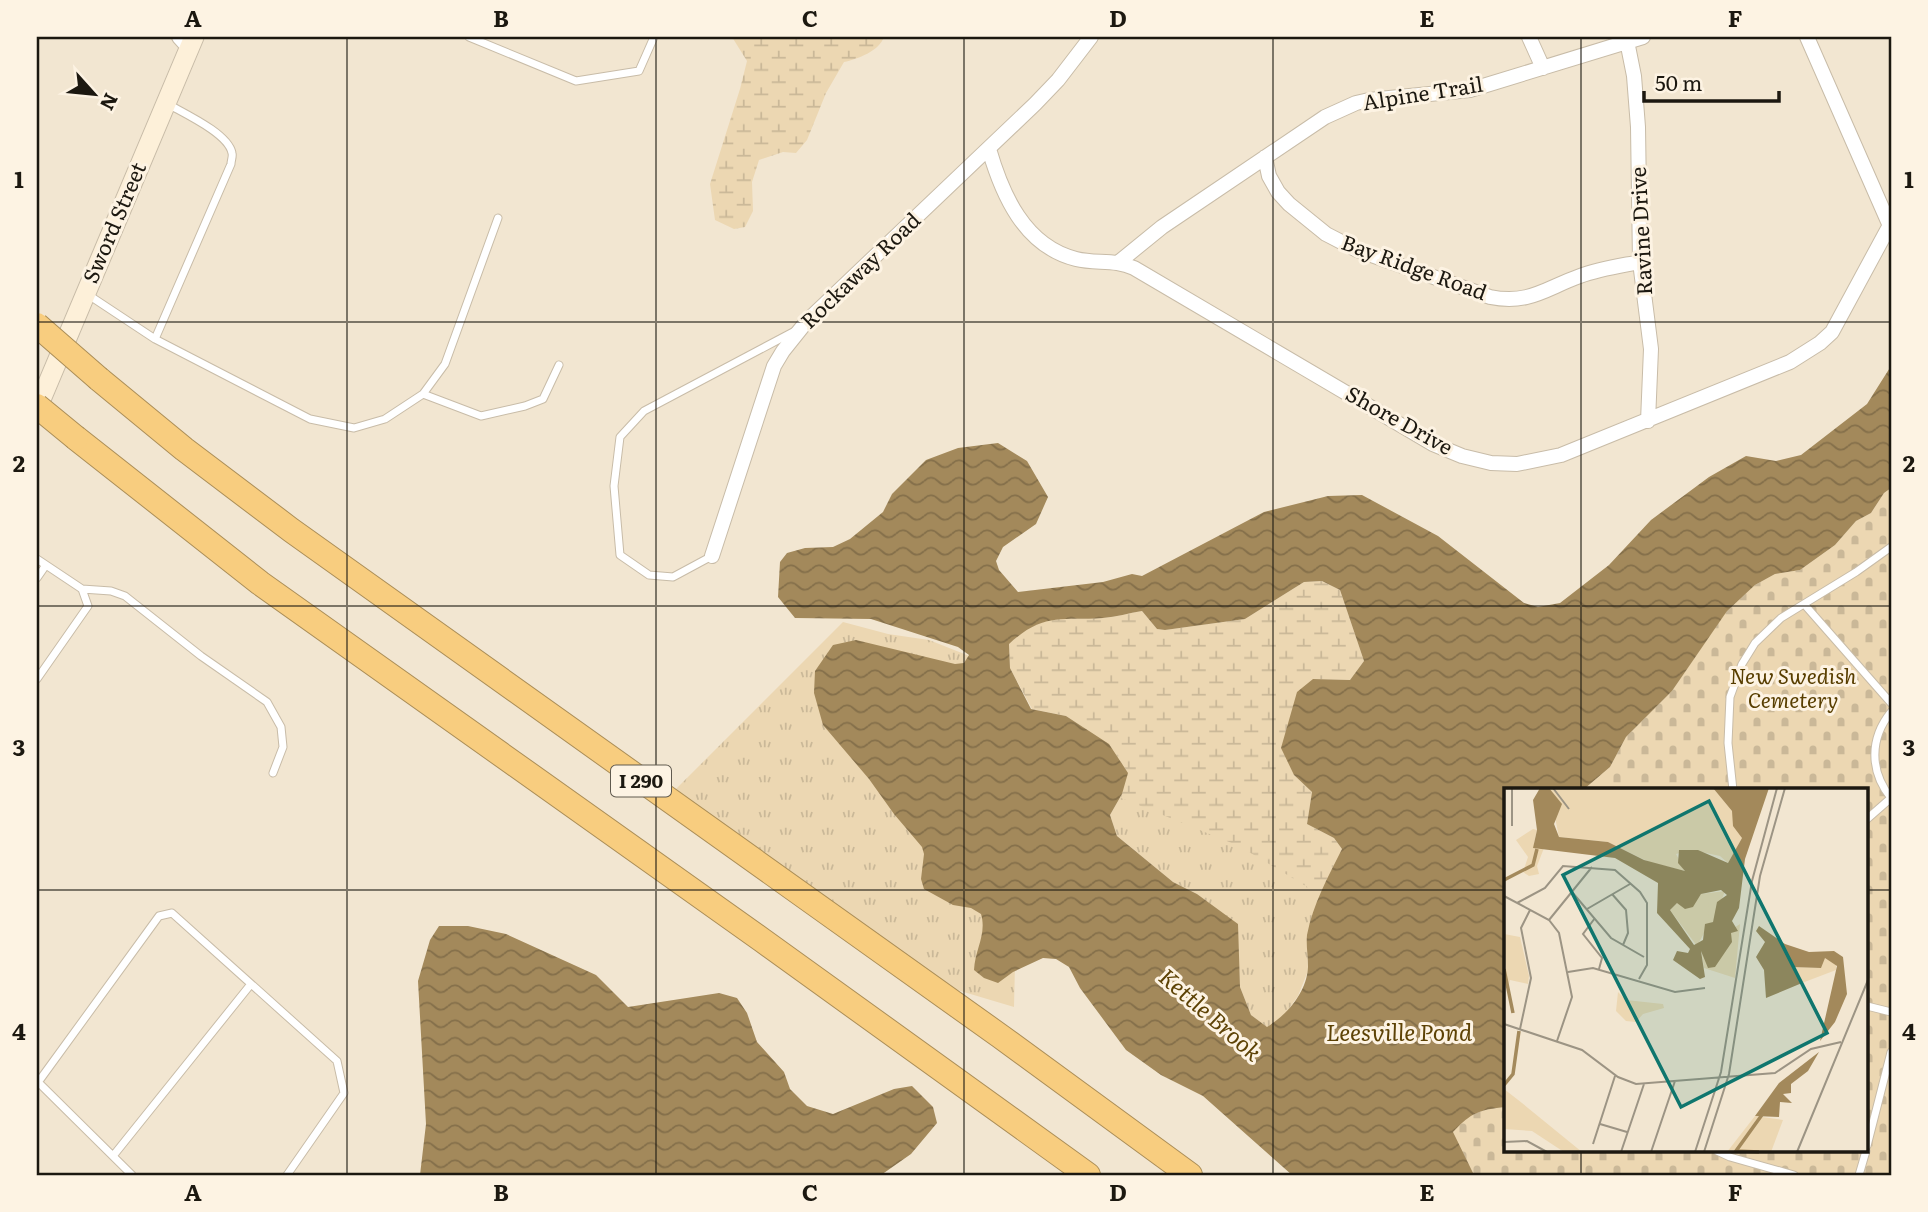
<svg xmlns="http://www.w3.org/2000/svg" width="1928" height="1212" viewBox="0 0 1928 1212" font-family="Literata,serif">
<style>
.grass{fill:url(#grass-tufts)}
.wetland{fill:url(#wetland-marsh)}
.cemetery{fill:url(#cemetery-stones)}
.water{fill:url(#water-waves);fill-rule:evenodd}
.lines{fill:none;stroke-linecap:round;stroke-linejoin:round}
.lane-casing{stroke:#c8bca8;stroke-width:9}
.street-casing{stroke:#c8bca8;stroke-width:16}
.secondary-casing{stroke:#c8bca8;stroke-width:21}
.highway-casing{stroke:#ab8e58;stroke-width:26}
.lane{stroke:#fff;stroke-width:7}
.street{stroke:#fff;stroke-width:14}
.secondary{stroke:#fdf0d9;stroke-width:19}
.highway{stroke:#f8cd7f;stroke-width:24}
.highway-bridge-casing{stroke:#ab8e58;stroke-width:26;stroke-linecap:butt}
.highway-bridge{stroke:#f8cd7f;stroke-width:24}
.grid{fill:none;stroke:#1c1810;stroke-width:2;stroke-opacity:0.55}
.labels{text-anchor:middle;stroke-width:6;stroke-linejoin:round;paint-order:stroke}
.shield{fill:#fdf3e3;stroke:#605a4f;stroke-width:2}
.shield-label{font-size:19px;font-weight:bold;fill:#1c1810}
.street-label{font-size:21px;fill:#1c1810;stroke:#fdf3e3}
.park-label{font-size:21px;font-style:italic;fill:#583e00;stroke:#fdf3e3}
.water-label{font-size:23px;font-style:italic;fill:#5d4205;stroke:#fdf3e3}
.inset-river{fill:none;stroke:#a3895b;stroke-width:3.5}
.inset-road{fill:none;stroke:#9c9484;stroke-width:2}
.view{fill:#0f766e;fill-opacity:0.15;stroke:#0f766e;stroke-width:3.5}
.inset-edge{fill:none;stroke:#1c1810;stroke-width:3.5}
.neatline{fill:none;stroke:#1c1810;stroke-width:2.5}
.grid-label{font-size:23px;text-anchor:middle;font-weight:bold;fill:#1c1810}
</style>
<defs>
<pattern id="grass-tufts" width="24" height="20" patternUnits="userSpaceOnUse" patternTransform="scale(1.75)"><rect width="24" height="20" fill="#ecd7b2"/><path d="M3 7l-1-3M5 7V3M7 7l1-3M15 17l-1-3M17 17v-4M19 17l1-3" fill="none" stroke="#cab898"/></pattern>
<pattern id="wetland-marsh" width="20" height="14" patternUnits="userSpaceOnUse" patternTransform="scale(1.75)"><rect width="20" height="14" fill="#ecd7b2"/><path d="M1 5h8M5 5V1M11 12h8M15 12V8" fill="none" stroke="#cab898"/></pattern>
<pattern id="cemetery-stones" width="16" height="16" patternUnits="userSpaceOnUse" patternTransform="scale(1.75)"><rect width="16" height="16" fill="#ecd7b2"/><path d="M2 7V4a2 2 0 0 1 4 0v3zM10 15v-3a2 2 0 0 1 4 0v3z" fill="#cab898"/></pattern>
<pattern id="water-waves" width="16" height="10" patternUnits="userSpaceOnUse" patternTransform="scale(1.75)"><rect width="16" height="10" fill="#a3895b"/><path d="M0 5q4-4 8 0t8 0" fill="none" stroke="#846f4a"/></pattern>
</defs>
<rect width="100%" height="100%" fill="#f2e6d1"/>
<path class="grass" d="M843,622L888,634L929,640L982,661L1016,922L1014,1007L957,990L755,852L673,792Z
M1028,627L1342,849L1307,936L1308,971L1298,996L1283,1017L1267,1028L1251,1015L1240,987L1237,924L1197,894L1173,882L1117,836L1110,815L1122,794Z"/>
<path class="wetland" d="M732,37H884C879,51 858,59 844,62L826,93L807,140L796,153L783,152L759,160L752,182L753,211L745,227L734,229L715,220L710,184L740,89L747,61Z
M1322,581L1340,590L1364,661L1350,680L1313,679L1294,775L1312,792L1307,824L1334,838L1342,849L1319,894L1239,846L1121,798L1128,773L1109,744L1066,716L1032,709L1010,668L1009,643C1046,611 1058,621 1103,618C1116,617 1129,613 1142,611L1157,629L1165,630L1245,619L1304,582Z"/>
<path class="cemetery" d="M1891,488V1175H1474L1452,1132C1471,1112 1479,1110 1506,1107V1151H1867V790H1583L1610,767L1626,737L1672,691L1726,611L1755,585L1775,574L1800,570L1835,545L1856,521L1871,513L1884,493Z"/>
<path class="water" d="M1891,366V488L1884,493L1871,513L1856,521L1835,545L1800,570L1775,574L1755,585L1727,611L1672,691L1626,737L1610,767L1583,790H1506V1107C1479,1110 1472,1112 1453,1132L1474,1175H1292L1203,1096L1161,1075L1126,1050L1080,988L1069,967L1056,959L1043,958L1013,972L998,983L984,978L974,970C975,949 987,934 981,914L971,908L953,905L924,889L921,879L924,854L922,847L894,814L869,779L823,725L814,693L815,671L833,645L856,640L955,664L964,663L969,655L958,647L871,619L795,618L778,597L780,562L787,553L805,548L833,547L850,539L883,512L892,494L926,460L958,448L998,443L1027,461L1048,497L1036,524L1003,547L996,561L999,570L1018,592L1103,582L1132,574L1142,576L1264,512L1328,496L1362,495L1438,536L1524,603L1538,607L1560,603L1609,565L1651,520L1709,477L1746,456L1776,461L1801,455L1867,404ZM1322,581L1340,590L1364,661L1350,680L1313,679L1297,692L1281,748L1294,775L1312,792L1307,824L1334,838L1342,849C1328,877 1313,904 1307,935C1306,945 1308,956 1308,967C1307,992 1287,1015 1267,1027L1251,1015L1240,987L1238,924L1197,894L1173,882L1117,836L1110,815L1122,794L1128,773L1109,744L1066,716L1031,709L1010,668L1009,644C1044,612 1060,621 1103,618C1116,617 1129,613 1142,611L1157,629L1165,630L1245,619L1304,582Z
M439,926H468L506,934L596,975L628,1007L719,993L737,998L747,1013L757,1042L784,1072L790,1089L807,1106L833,1114L894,1089L912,1086L933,1107L937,1123L911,1154L881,1175H420L426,1124L418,981L430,940Z"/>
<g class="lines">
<defs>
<path id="lane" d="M469,37L576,81L639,71L654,37
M87,294L155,339L310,419L354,428L385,419L423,394L445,364L498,218
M155,339L231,164C231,160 233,157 232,153C228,133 183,113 166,103
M423,394L481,416L525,406L543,399L559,365
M712,556L673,577L649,575L620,555L614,486L620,437L644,411L793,332
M37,559L82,589L88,606L37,679
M37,578L46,565
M82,589L111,591L125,596L201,656L267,702L281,727L283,747L273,773
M1804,604L1891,703
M1733,790L1728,743L1730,697L1742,664L1755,643L1781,618L1856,572L1891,547
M1867,819L1891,798C1870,772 1869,739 1891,712
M1867,1006L1891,1012
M37,1081L132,1175
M39,1081L159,916L172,913L337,1061L344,1093L287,1175
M1867,1146L1891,1052
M1717,1151L1730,1157L1794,1175
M113,1156L251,984
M1859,1175L1866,1151"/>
<path id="street" d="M179,37L189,48
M1529,37L1543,68
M1807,37L1890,226
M1627,41L1634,76L1638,127L1640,262L1651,349L1648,421
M989,149C1002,194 1024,246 1076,259C1096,264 1115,259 1134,268L1433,444L1462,456L1491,463L1517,464L1561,455L1790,362L1820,343L1832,332L1891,223
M1265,157L1269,176L1278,192L1289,204L1326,234L1357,250L1490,297C1529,305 1546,288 1580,276C1599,269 1620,266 1640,262
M1119,262L1162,227L1325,117L1356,103L1369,100L1470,90L1643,37
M712,556L774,366L783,351L807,321L1035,104L1058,80L1091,37"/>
<path id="secondary" d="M37,409L194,37"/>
<path id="highway" d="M99,379L184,449L291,530L1000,1036L1190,1175
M76,438L260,583L762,940L1088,1175"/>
</defs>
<use href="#lane" class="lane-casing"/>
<use href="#street" class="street-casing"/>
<use href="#secondary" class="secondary-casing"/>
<use href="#highway" class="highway-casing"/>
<use href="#lane" class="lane"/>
<use href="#street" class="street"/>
<use href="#secondary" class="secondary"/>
<use href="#highway" class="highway"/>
<defs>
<path id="highway-bridge" d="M37,325L99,379
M37,406L76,438"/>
</defs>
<use href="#highway-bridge" class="highway-bridge-casing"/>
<use href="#highway-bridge" class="highway-bridge"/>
</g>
<path class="grid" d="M347,37V1175M656,37V1175M964,37V1175M1273,37V1175M1581,37V790M37,322H1891M37,606H1891M37,890H1506M1867,890H1891M1581,1151V1175"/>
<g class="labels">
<rect class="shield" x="611" y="765.5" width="60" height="31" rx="5"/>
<g class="shield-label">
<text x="641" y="788">I 290</text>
</g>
<g class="street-label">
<text transform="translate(1423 94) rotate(-9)" y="7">Alpine Trail</text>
<text transform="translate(115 223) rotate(-67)" y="7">Sword Street</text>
<text transform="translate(1642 231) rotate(-93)" y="7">Ravine Drive</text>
<text transform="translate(1414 268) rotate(20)" y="7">Bay Ridge Road</text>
<text transform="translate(861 271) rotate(-44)" y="7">Rockaway Road</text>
<text transform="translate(1399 421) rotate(29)" y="7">Shore Drive</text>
</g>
<g class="park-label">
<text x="1793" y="684">New Swedish<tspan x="1793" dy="24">Cemetery</tspan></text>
</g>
<g class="water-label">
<text transform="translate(1210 1015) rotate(41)" y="8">Kettle Brook</text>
<text x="1399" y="1041">Leesville Pond</text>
</g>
</g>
<g transform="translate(1504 788)">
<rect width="364" height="364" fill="#f2e6d1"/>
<path d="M221,103L209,134L204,136L197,106ZM236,136L231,190L200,180L197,161ZM0,146L16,149L25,188L24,196L6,192L3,204ZM0,301L18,315L78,364H60L28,343L0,341Z" fill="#ecd7b2"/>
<path d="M29,41L33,42L30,55L40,60L33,78L35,86L25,88L19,84L24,69L12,52ZM197,106H204L205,136L193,158L166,122L173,115L192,113ZM321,169L332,171V182L298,195L288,183L291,179L315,180ZM114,204L122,212L159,216L160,220L139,226L132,234L122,233L112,223ZM251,328L279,332L267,364H223Z" fill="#ecd7b2"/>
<path d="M45,0H209L228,23L238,50L224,75L216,68L188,62L172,66L181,83L145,74L104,54L55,49Z" fill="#ecd7b2"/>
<path d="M36,0H45L58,16L50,36L55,49L104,54L140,72L181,83L174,75L175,62H194L224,75L238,50L229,38L228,23L209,0H265L241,71L235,120L228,133L234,143L227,145L228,154L211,179L204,180L197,163L201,189L196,191L169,172L173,163L184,165L186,161L153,125L154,95L111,70L29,60L33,42L29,12ZM217,102L223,107L213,114L209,134L201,136L199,152L190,157L166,122L173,115L181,121L189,119L197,106ZM255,138L281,156L305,164L330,163L339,169L343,206L331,234L316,253L333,178L321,170L317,180L288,179L298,195L262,210L260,182L252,169L261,154L252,143ZM315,264L304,283L287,296V305L279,306L288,315L276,314L275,329L251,328L275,295Z" fill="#a3895b" fill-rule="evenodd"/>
<path class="inset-river" d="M0,92L29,77L33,61M0,181L9,225M0,297L9,286L15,243M255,364L232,363L260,324"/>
<path class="inset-road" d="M49,0L65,21M8,38V0M68,104L107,150L140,169M108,106L122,122L124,145L119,157M0,108L45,132L55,145L68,209L53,253M13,115L41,100L59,78L111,82L136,104L143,115V177L135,191M83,121L126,96M91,130L79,146L98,170L95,181M45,132L88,79M64,184L89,180L171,204L201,200M0,236L78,262L114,289L132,296L271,285L307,261L337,254M16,241L27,190L17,140L26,122M96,336L123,344M0,354L23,353L43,364M89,356L111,288M117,364L140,296M147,364L171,293M191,364L217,284L248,93L273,0M200,364L225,286L256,88L281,0M293,364L364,192"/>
<path class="view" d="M205,13L323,245L177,319L59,87Z"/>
<rect width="364" height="364" class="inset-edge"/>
</g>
<rect width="1928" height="1212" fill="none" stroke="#fdf3e3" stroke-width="77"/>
<g transform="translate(94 94) rotate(117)" stroke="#fdf3e3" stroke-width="5" paint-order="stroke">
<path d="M0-5L12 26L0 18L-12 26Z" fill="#1c1810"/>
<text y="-10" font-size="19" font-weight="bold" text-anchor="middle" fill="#1c1810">N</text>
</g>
<path d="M1644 91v10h135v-10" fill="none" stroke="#1c1810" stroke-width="3.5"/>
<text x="1655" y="91" font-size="21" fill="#1c1810" stroke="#fdf3e3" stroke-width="5" paint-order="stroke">50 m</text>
<rect x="38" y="38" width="1852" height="1136" class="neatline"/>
<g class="grid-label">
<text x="193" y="27">A</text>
<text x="501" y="27">B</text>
<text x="810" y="27">C</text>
<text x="1118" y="27">D</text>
<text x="1427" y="27">E</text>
<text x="1735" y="27">F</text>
<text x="19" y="188">1</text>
<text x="1909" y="188">1</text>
<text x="19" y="472">2</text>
<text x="1909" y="472">2</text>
<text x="19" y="756">3</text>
<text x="1909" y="756">3</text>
<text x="19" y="1040">4</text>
<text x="1909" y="1040">4</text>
<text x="193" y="1201">A</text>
<text x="501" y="1201">B</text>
<text x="810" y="1201">C</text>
<text x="1118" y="1201">D</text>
<text x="1427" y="1201">E</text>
<text x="1735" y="1201">F</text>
</g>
</svg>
